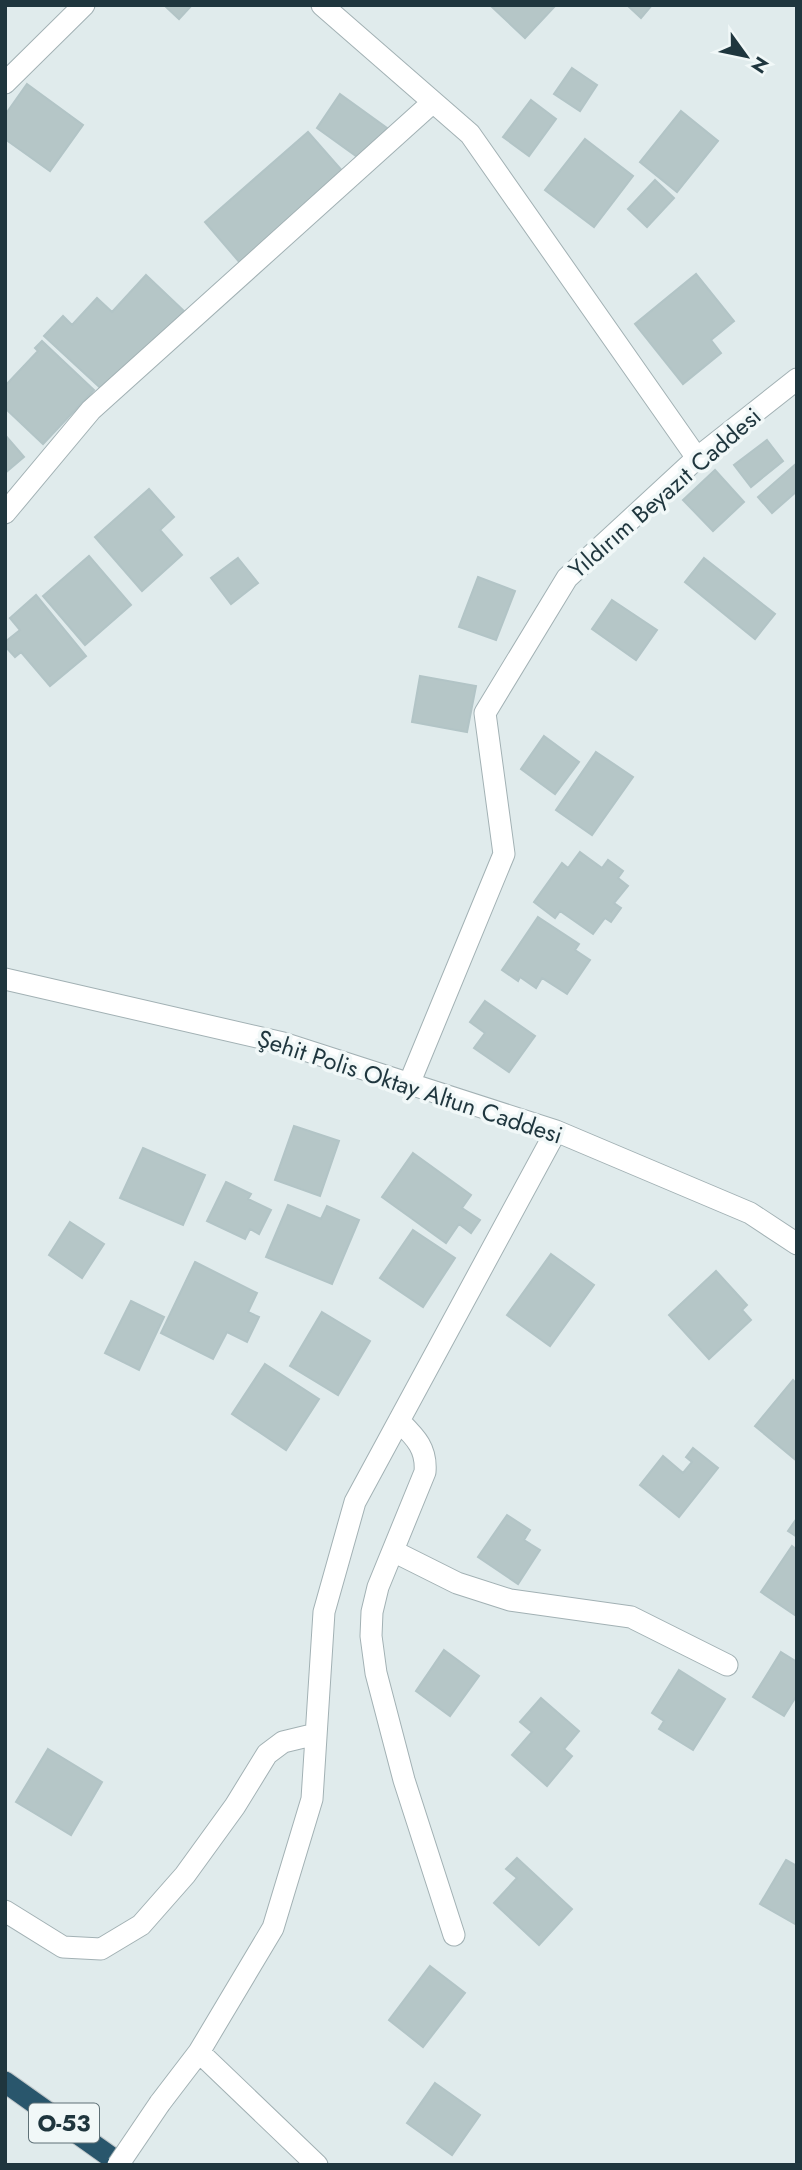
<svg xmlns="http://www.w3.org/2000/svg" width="802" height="2170" viewBox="0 0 802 2170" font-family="Jost,sans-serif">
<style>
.building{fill:#b5c6c7;stroke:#b2c4c6;stroke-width:2}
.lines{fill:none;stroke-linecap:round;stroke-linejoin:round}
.minor-casing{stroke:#a2b1b4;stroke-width:23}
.highway-casing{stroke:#c0c7c9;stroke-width:23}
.minor{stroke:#fff;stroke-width:21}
.highway{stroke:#29566c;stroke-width:21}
.minor-bridge-casing{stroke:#a2b1b4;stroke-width:23;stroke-linecap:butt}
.minor-bridge{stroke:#fff;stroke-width:21}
.labels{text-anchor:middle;stroke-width:7;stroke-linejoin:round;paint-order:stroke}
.shield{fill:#f1f8f8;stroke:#5e7076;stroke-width:2}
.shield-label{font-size:23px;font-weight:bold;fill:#1f363e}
.street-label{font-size:24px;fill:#1f363e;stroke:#f1f8f8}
</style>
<rect width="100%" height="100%" fill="#e0ebec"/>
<path class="building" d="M164,5H192L179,19Z
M494,5H556L525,38L492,7Z
M627,5H652L641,18Z
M572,68L597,85L580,111L554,94Z
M27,84L83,125L50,171L5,139V115Z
M340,94L387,128L363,161L317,128Z
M531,100L556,119L529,156L503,137Z
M681,111L718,141L677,192L640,162Z
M308,132L344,173L241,264L205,222Z
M585,139L633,176L594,227L545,190Z
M655,180L674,198L647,227L628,209Z
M696,274L734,321L711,340L721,353L683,384L635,324Z
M146,275L184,311L107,394L44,336L63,316L72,325L97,298L112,312Z
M42,341L94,390L43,444L5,408V386L38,351L35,348Z
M5,435L24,457L5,473Z
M767,440L783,461L751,487L734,465Z
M797,463V491L772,513L758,497Z
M715,470L744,502L713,531L683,500Z
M149,489L174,517L160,530L182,555L142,591L95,537Z
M89,556L131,605L85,645L43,596Z
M238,558L258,583L231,604L211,578Z
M704,558L775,614L755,639L685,582Z
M478,577L515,591L496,640L459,627Z
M36,595L86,656L50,686L21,652L15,657L5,646V642L20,630L10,618Z
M612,600L657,630L636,660L592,629Z
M420,676L476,686L467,732L412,722Z
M544,736L579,762L555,794L521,769Z
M596,752L633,777L592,835L556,810Z
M580,852L602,868L608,860L623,871L618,878L628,886L614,903L621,908L611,922L605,918L593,934L560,911L555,918L534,902L562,863L568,868Z
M538,917L579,944L575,950L590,960L567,994L542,978L536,988L520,977L518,981L502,970Z
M485,1001L535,1036L509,1072L474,1048L485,1033L470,1022Z
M294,1126L339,1141L320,1196L275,1180Z
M143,1148L205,1175L183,1225L120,1198Z
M413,1153L471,1195L462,1208L480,1220L471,1233L459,1224L446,1243L382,1197Z
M226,1182L251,1194L248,1199L271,1210L259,1234L250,1229L245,1239L207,1221Z
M288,1205L321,1219L327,1206L359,1220L332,1284L266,1257Z
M70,1222L104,1244L82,1278L49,1255Z
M413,1230L455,1258L423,1307L380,1278Z
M551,1254L594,1285L550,1346L507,1315Z
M195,1262L257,1293L248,1312L259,1317L247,1342L227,1332L213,1359L161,1333Z
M716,1271L747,1305L742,1310L751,1320L709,1359L669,1315Z
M131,1301L164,1317L139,1370L105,1353Z
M322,1312L370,1341L338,1395L290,1366Z
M265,1364L319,1399L286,1450L232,1414Z
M793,1380L797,1384V1461L755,1426Z
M693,1448L718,1468L679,1517L640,1485L663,1456L683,1473L692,1462L686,1457Z
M507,1515L530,1530L524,1540L540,1550L518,1584L478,1557Z
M797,1518V1537L788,1531Z
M792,1546L797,1550V1612L795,1615L761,1592Z
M444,1650L479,1676L450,1716L416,1691Z
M781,1652L797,1662V1695L784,1716L753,1697Z
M679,1670L725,1699L693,1750L659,1729L664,1721L652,1713Z
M541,1698L579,1731L564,1749L572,1756L547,1786L512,1755L532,1732L520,1722Z
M48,1749L102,1782L71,1835L16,1802Z
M517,1858L572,1909L539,1945L494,1903L517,1878L506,1869Z
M786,1860L797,1866V1925L760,1904Z
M430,1966L465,1993L423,2047L389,2020Z
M435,2083L480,2115L452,2155L407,2123Z"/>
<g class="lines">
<defs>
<path id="minor" d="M322,5L470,134L697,458
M5,83L84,5
M5,513L91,410L433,102
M5,979L283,1043L556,1131L750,1213L797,1244
M409,1084L504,854L485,713L567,578L697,458L797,379
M399,1421C415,1437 427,1448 425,1472L378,1587L372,1612L371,1636L376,1673L404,1780L454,1935
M393,1551L457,1583L510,1600L631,1617L727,1665
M5,1911L63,1947L101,1949L141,1925L185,1875L235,1806L267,1754L283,1742L316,1734
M199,2052L317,2165
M160,2103L199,2052L273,1928L312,1799L324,1612L355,1502L556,1131"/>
<path id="highway" d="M5,2082L122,2165"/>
</defs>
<use href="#minor" class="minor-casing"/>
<use href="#highway" class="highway-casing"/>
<use href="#minor" class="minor"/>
<use href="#highway" class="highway"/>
<defs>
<path id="minor-bridge" d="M118,2165L160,2103"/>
</defs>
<use href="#minor-bridge" class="minor-bridge-casing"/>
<use href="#minor-bridge" class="minor-bridge"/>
</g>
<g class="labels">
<rect class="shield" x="29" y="2103.5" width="70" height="39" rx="5"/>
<g class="shield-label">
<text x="64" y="2131">O-53</text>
</g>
<g class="street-label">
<text transform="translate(665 493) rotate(-41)" y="8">Yıldırım Beyazıt Caddesi</text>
<text transform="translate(410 1087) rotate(18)" y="8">Şehit Polis Oktay Altun Caddesi</text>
</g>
</g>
<rect width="802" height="2170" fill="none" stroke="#1f363e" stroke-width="14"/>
<g transform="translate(746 56) rotate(123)" stroke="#f1f8f8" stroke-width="5" paint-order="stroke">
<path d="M0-5L12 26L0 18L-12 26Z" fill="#1f363e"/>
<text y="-10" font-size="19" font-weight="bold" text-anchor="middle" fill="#1f363e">N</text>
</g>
</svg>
